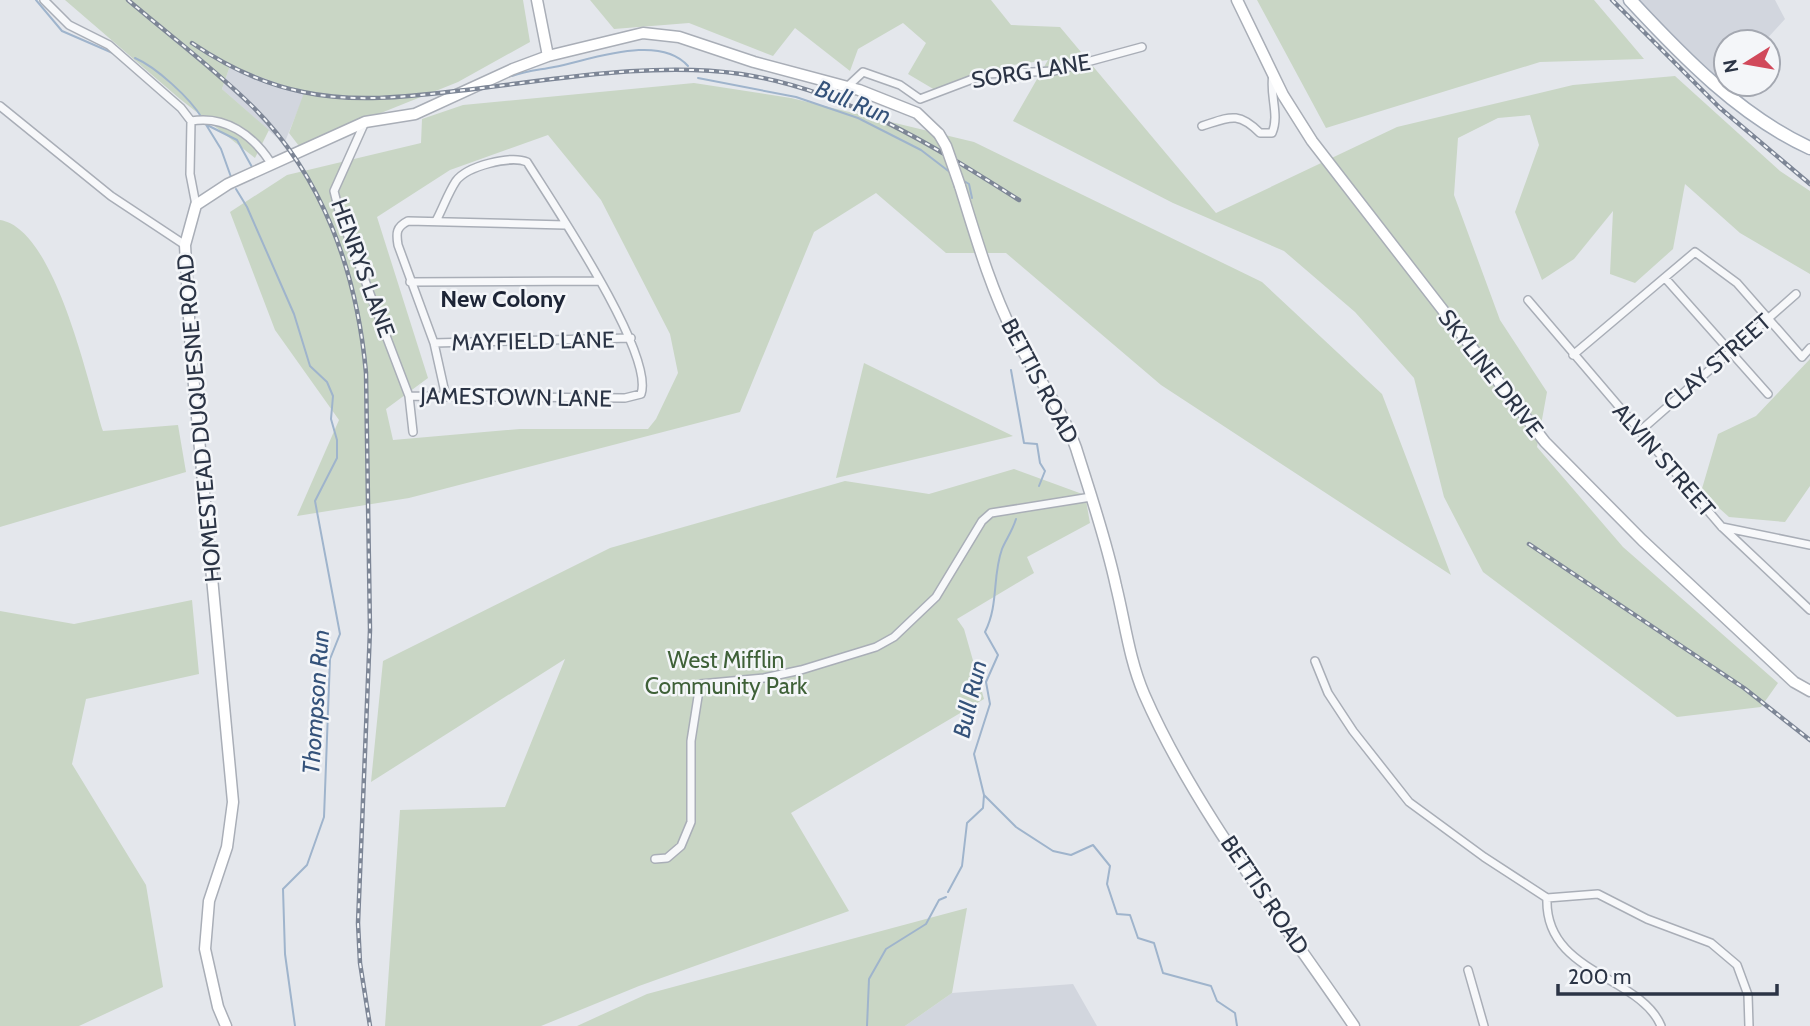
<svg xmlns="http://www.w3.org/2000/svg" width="1810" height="1026" viewBox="0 0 1810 1026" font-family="Cabin,sans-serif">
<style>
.built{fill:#d2d6de}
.green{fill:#c9d6c5;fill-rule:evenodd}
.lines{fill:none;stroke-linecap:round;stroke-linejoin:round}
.stream{stroke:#9fb4cc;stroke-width:2}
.street-casing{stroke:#a9aeb7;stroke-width:10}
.secondary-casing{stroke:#a9aeb7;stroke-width:13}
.primary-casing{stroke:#a3abb8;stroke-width:15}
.street{stroke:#f7f8fa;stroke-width:7}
.secondary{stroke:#fff;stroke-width:10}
.primary{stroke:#fff;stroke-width:12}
.rail-casing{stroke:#7d8696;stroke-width:4.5}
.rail{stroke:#f4f6f9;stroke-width:2;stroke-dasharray:5;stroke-linecap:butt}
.secondary-bridge-casing{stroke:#a9aeb7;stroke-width:13;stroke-linecap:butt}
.secondary-bridge{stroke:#fff;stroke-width:10}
.labels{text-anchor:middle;stroke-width:5;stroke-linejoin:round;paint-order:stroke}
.street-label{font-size:23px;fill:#2b3445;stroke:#f4f6f9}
.park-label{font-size:23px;fill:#3f6138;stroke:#f4f6f9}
.water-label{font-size:24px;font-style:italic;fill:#34527a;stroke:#f4f6f9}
.neighbourhood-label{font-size:24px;font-weight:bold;fill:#1d2536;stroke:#f4f6f9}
</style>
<rect width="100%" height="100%" fill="#e4e7ec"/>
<path class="built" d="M1639,0H1775L1785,19L1764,42H1726V85L1661,25Z
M230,66L305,93L284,144L222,89Z
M1073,984L1097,1026H905L952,993Z"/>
<path class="green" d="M65,0H523L530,42L458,82L299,146L289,133L304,93L230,66L222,89L269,130L255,158L180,99Z
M590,0H991L1011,25L1060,27L1216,213L1397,127L1573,85L1675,76L1780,171L1810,191V274L1740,233L1685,184L1673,249L1635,283L1610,274L1613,211L1574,259L1542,280L1515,212L1539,145L1530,115L1498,118L1458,138L1454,195L1500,320L1547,392L1537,447L1623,547L1778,683L1761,707L1677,717L1483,572L1444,497L1414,378L1355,312L1284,251L1173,203L1013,121L1048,60L1013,65L935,90L908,74L926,43L903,23L858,49L850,71L795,28L773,56L689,23L614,29Z
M1257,0H1594L1644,59L1540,62L1326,128Z
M694,83L791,98L974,142L1262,282L1382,394L1451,575L1161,385L1006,253H946L876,193L814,232L740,412L409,498L297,516L339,420L275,330L230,212L287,175L421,143L422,119L463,105ZM548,135L601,200L670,334L678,373L656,419L648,429H520L393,440L386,409L428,378L377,217L450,170Z
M0,220C55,228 88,383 103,431L178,425L186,472L0,527Z
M1810,359V486L1785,522L1729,517L1701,492L1718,434L1756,416Z
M864,363L1013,436L836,478Z
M1014,469L1085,495L1090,523L1027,557L1034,573L957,619L964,629L984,699L791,813L849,911L639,986L541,1026H385L400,810L505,807L565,659L371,782L383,661L610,548L845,481L929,494Z
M192,600L199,674L86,699L72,764L146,885L163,987L79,1026H0V611L74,624Z
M967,908L952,993L905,1026H577L647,994Z"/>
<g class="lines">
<path class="stream" d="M36,0L62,31L115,54
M135,58C156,67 190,98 202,118
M512,76C526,71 539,70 554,67C591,60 659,33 688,66
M698,78L796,97L858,118L921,150L951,173
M205,123L221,149L231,177
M207,125L237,140L252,167
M964,181L969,184L972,198
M236,189L247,207L294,314L310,366L327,382L333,396L331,419L337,440V458L315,501L340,634L330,659L324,817L307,865L283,889L285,954L295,1026
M1011,370L1024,443L1037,444L1040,463L1045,471L1039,486
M1016,519C1012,532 1006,539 1002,549C992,577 999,604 985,632L998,655L986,682L990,704L974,754L984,795L1016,827L1053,851L1071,855L1093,845L1110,866L1107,884L1117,914L1130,915L1138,938L1154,943L1163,973L1211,986L1217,1001L1235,1013L1237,1026
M948,892L962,866L967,823L983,808L984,795
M867,1026L869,979L886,949L926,924L939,900L946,897"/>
<defs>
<path id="street" d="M44,0L69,25L109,45L181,108L191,121L190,174L196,205
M847,87L863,72L900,85L920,99L986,74L1054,71L1142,47
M0,106L111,196L185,245
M191,121C225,115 253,135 271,163
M365,122L334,191L340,215L409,396L625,398L641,394C655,354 552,202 527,162C511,155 467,166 456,181C448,193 443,208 436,221
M1202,126C1230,117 1238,111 1260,133H1272C1280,115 1269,94 1273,75
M1665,278L1768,394
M410,282L599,281
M1528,300L1721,526L1810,610
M434,343L631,338
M1573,355L1695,252L1737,283L1802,357L1810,348
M409,396L413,432
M446,397L434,343L398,245C396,233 396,227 408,221L565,225
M1640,431L1796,294
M1722,527L1810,545
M1315,661L1328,693L1353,731L1409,802L1484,857L1547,898L1598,894L1647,919L1711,943L1737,965L1748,995L1749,1026
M655,859L667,858L681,846L691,822V741L700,684L764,678L801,670L876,647L894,637L936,597L982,521L991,513L1091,497
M1547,898C1544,974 1640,975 1661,1026
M1468,970L1484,1026"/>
<path id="secondary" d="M537,0L548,56
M1237,0L1283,95L1312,141L1545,442L1642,540L1794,682L1810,691
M960,186C976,238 991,290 1016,339C1036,376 1062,408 1076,448C1090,493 1106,539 1116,586C1125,622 1129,659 1144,694C1194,809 1283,921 1354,1026
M226,1026L218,1007L205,949L209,901L227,847L233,802L191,353L185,245L196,205L228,184L365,122L415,114L513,69L548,56L643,33L679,37L754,62L859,90L917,113L939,134"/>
<path id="primary" d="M1630,0C1682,56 1740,116 1810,148"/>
</defs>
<use href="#street" class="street-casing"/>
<use href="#secondary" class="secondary-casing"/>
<use href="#primary" class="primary-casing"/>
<use href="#street" class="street"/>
<use href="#secondary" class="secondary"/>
<use href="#primary" class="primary"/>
<defs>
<path id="rail" d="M128,0C168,34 212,67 250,104C323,175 357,273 366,373L370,630L358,923L360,963L370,1026
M1612,0L1720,108L1810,184
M192,43C226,66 263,84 303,92C354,103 405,97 456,91C548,81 649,61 741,74C845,90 932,145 1019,200
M1529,544L1744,688L1810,740"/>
</defs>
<use href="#rail" class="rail-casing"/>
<use href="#rail" class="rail"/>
<defs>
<path id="secondary-bridge" d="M939,134L946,146L960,186"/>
</defs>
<use href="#secondary-bridge" class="secondary-bridge-casing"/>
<use href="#secondary-bridge" class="secondary-bridge"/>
</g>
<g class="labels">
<g class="street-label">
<text transform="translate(1031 71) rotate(-9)" y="8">SORG LANE</text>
<text transform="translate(363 268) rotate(70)" y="8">HENRYS LANE</text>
<text transform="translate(533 341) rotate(-1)" y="8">MAYFIELD LANE</text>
<text transform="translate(1717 362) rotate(-41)" y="8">CLAY STREET</text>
<text transform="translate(1491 373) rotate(52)" y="8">SKYLINE DRIVE</text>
<text transform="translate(1040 381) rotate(62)" y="8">BETTIS ROAD</text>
<text transform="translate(516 397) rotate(1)" y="8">JAMESTOWN LANE</text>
<text transform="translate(199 418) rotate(-95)" y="8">HOMESTEAD DUQUESNE ROAD</text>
<text transform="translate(1664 460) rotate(49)" y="8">ALVIN STREET</text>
<text transform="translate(1265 895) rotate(56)" y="8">BETTIS ROAD</text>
</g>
<g class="park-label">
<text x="726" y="668">West Mifflin<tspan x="726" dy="26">Community Park</tspan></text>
</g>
<g class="water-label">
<text transform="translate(853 102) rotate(22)" y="8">Bull Run</text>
<text transform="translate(970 699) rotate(-77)" y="8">Bull Run</text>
<text transform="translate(316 702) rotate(-86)" y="8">Thompson Run</text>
</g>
<g class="neighbourhood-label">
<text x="503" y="307">New Colony</text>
</g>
</g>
<g transform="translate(1747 63) rotate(259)"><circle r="33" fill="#f4f6f9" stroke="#a4a8b1" stroke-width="2"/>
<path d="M0-5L12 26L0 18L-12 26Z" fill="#d1495b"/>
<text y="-10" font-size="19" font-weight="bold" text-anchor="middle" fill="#2b3445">N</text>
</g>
<path d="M1558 984v10h219v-10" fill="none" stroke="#2b3445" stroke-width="3.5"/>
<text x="1568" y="984" font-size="21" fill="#2b3445" stroke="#f4f6f9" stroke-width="5" paint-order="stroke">200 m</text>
</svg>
